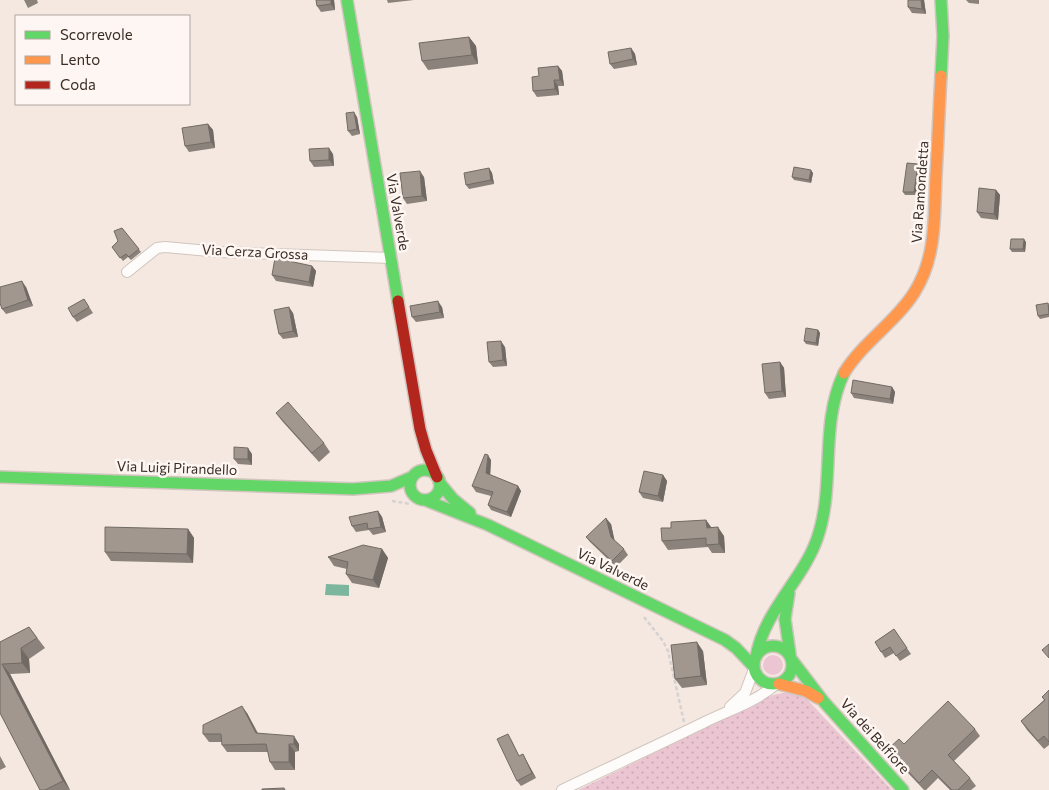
<svg xmlns="http://www.w3.org/2000/svg" width="1049" height="790" viewBox="0 0 1049 790" font-family="Commissioner,sans-serif">
<style>
.grass{fill:url(#grass-dots)}
.garden{fill:#ebc5d2}
.water{fill:#7cb69e}
.lines{fill:none;stroke-linecap:round;stroke-linejoin:round}
.street-casing{stroke:#d1c5be;stroke-width:12}
.fast-casing{stroke:#d1c5be;stroke-width:14}
.slow-casing{stroke:#d1c5be;stroke-width:14}
.jam-casing{stroke:#d1c5be;stroke-width:14}
.path{stroke:#d5d2d0;stroke-width:2.5;stroke-dasharray:4 2.5;stroke-linecap:butt}
.street{stroke:#fdfcfa;stroke-width:10}
.fast{stroke:#63d668;stroke-width:11}
.slow{stroke:#ff974d;stroke-width:11}
.jam{stroke:#b3261e;stroke-width:11}
.wall{fill:#8b827b}
.shaded-wall{fill:#716a64}
.building{fill:#a2978f;stroke:#716a64}
.labels{text-anchor:middle;stroke-width:5;stroke-linejoin:round;paint-order:stroke}
.street-label{font-size:14px;fill:#3b2d26;stroke:#fef6f2}
</style>
<defs>
<pattern id="grass-dots" width="8" height="8" patternUnits="userSpaceOnUse" patternTransform="scale(1.25)"><rect width="8" height="8" fill="#ebc5d2"/><path d="M2 2h.1M6 6h.1" fill="none" stroke="#caaab4" stroke-width="1.8" stroke-linecap="round"/></pattern>
</defs>
<rect width="100%" height="100%" fill="#f4e8e1"/>
<path class="grass" d="M789,692L803,695L892,790H578L773,695Z"/>
<path class="garden" d="M763 665a10 10 0 1 1 20 0a10 10 0 1 1-20 0Z"/>
<path class="water" d="M326,584L349,585V596L325,595Z"/>
<g class="lines">
<defs>
<path id="street" d="M127,272L157,248L165,247L220,252L391,258
M730,707L745,693L754,669
M562,790C610,767 658,745 705,722C729,710 756,702 776,684"/>
<path id="fast" d="M347,0L398,301
M941,0L943,36L941,76
M410 485a15 15 0 1 1 30 0a15 15 0 1 1-30 0Z
M0,477L353,489L391,486L412,477
M439,482L453,499L470,513
M425,500L488,525L725,640L736,648L754,667
M789,593L785,619L790,654
M754 665a19 19 0 1 1 38 0a19 19 0 1 1-38 0Z
M756,657C764,611 802,581 817,539C836,485 819,425 844,373
M792,660L824,702L903,790"/>
<path id="slow" d="M844,373C863,342 895,323 914,293C937,257 934,216 936,175C938,142 939,109 941,76
M779,684L806,691L818,698"/>
<path id="jam" d="M398,301L420,429L426,450L437,477"/>
</defs>
<use href="#street" class="street-casing"/>
<use href="#fast" class="fast-casing"/>
<use href="#slow" class="slow-casing"/>
<use href="#jam" class="jam-casing"/>
<path class="path" d="M392,501L411,504
M644,617L663,641L668,651L684,722"/>
<use href="#street" class="street"/>
<use href="#fast" class="fast"/>
<use href="#slow" class="slow"/>
<use href="#jam" class="jam"/>
</g>
<path class="wall" d="M24,0H37L38,3L28,8Z
M316,0H334L335,10L321,12L317,6Z
M387,0H414L388,3Z
M924,0L926,14L912,13L908,7Z
M966,0H979V4L969,3Z
M469,37L476,46L478,64L428,70L422,61Z
M631,48L635,54L637,65L614,69L610,64Z
M558,66L562,71L564,86H558L559,95L537,97L533,91L539,76Z
M357,117L360,134L352,136L348,131Z
M208,124L213,130L215,148L189,152L185,146Z
M333,154L334,166L314,167L310,161Z
M920,167L916,195H905L903,192Z
M489,168L492,173L494,184L469,189L466,185Z
M813,173L811,183L794,180L792,177Z
M424,177L427,201L407,204L403,198Z
M996,190L1000,195L998,220L981,218L977,212Z
M122,228L141,252L131,260L128,257L123,261L112,247L118,241Z
M1026,242L1025,252H1012L1010,249Z
M312,266L316,271L313,287L276,281L272,275Z
M26,287L33,306L6,314L2,309Z
M84,299L93,313L77,322L73,317Z
M1048,303L1049,305V317L1040,319L1038,316Z
M442,307L444,318L416,322L412,317Z
M293,313L298,337L283,339L279,334Z
M818,330L820,333L818,346L806,344L804,341Z
M505,347L507,366L493,367L489,362Z
M780,362L784,368L786,397L769,399L765,393Z
M892,387L895,392L893,404L854,398L851,393Z
M276,413L324,443L330,452L319,462L282,421Z
M252,454V465L238,464L234,459Z
M491,460L490,475L518,486L521,491L511,517L491,510L488,505L491,496L476,492L472,486Z
M663,475L667,481L663,502L643,498L639,492Z
M378,511L382,517L386,532L373,535L369,530L356,532L352,526Z
M706,520L712,528L724,536L725,553H712L708,547L668,550L662,541L671,528Z
M611,524L614,540L624,549L628,555L616,567L590,542L586,537Z
M188,529L194,538L193,563L111,561L105,552Z
M382,549L388,558L379,588L352,583L346,574L347,569L334,566L328,557Z
M29,627L45,648L29,659L30,673L10,674L70,790H40L0,713V642Z
M894,629L911,654L900,661L894,653L885,658L875,642Z
M703,651L707,685L682,688L675,679Z
M1049,690V745L1044,749L1027,730L1021,721L1044,700L1042,697Z
M247,713L258,733L299,744V751L295,752V770H275L270,762L268,752H227L222,745V742H209L203,734Z
M975,729L980,736L954,761L970,778L976,786L971,790H950L938,778L926,790H924L893,757L888,749L904,744Z
M511,739L519,756L523,754L526,760L536,778L521,786L517,781Z
M0,756L6,767L0,770Z"/>
<path class="shaded-wall" d="M331,0H334L335,10L331,4Z
M921,0H924L926,14L922,9Z
M469,37L476,46L478,64L472,55Z
M631,48L635,54L637,65L633,59Z
M558,66L562,71L564,86L560,80Z
M554,80L558,86L559,95L555,89Z
M354,112L357,117L360,134L357,129Z
M208,124L213,130L215,148L211,142Z
M329,148L333,154L334,166L329,160Z
M918,164L920,167L916,195L914,192Z
M489,168L492,173L494,184L491,180Z
M811,170L813,173L811,183L809,180Z
M420,171L424,177L427,201L422,196Z
M996,190L1000,195L998,220L994,214Z
M1024,239L1026,242L1025,252L1023,249Z
M312,266L316,271L313,287L309,282Z
M22,281L26,287L33,306L28,300Z
M438,301L442,307L444,318L440,312Z
M289,307L293,313L298,337L293,331Z
M818,330L820,333L818,346L816,343Z
M501,341L505,347L507,366L503,360Z
M780,362L784,368L786,397L782,391Z
M892,387L895,392L893,404L890,399Z
M248,448L252,454V465L248,459Z
M488,455L491,460L490,478L486,473Z
M663,475L667,481L663,502L658,496Z
M518,486L521,491L511,517L507,512Z
M378,511L382,517L386,532L381,527Z
M606,518L611,524L615,542L611,537Z
M706,520L712,529L707,528Z
M718,527L724,536L725,553L719,544Z
M188,529L194,538L193,563L187,554Z
M382,549L388,558L379,588L373,580Z
M697,642L703,651L707,685L701,676Z
M21,648L29,659L30,673L22,663Z
M2,664L10,674L70,790L63,781Z
M242,706L247,713L261,741L256,733Z
M294,736L299,744V751L294,744Z
M289,744L295,752V770L289,762Z
M523,754L526,760L536,778L532,773Z"/>
<path class="building" d="M316,0H331V4L317,6Z
M908,0H921L922,9L908,7Z
M469,37L472,55L422,61L419,43Z
M631,48L633,59L610,64L608,52Z
M558,66L560,80H554L555,89L533,91L532,77L539,76L538,68Z
M354,112L357,129L348,131L346,113Z
M208,124L211,142L185,146L182,128Z
M329,148V160L310,161L309,149Z
M907,163L918,164L914,192H903Z
M794,167L811,170L809,180L792,177Z
M489,168L491,180L466,185L464,173Z
M420,171L422,196L403,198L400,173Z
M979,188L996,190L994,214L977,212Z
M122,228L139,249L129,257L126,254L120,258L112,247L118,241L114,231Z
M1011,239H1024L1023,249H1010Z
M275,258L312,266L309,282L272,275Z
M22,281L28,300L2,309L0,303V287Z
M84,299L89,307L73,317L68,308Z
M438,301L440,312L412,317L410,306Z
M1048,303L1049,314L1038,316L1036,305Z
M289,307L293,331L279,334L274,310Z
M806,328L818,330L816,343L804,341Z
M501,341L503,360L489,362L487,342Z
M780,362L782,391L765,393L762,364Z
M853,380L892,387L890,399L851,393Z
M288,402L324,443L312,453L276,413Z
M234,447L248,448V459H234Z
M485,454L488,455L486,473L518,486L507,512L488,505L493,492L472,486Z
M644,471L663,475L658,496L639,492Z
M378,511L381,527L368,529L367,523L352,526L349,517Z
M606,518L611,537L624,549L612,561L586,537Z
M706,520L707,528L718,527L719,544L706,545V538L662,541L661,528H671V522Z
M105,527L188,529L187,554L105,552Z
M363,545L382,549L373,580L346,574L348,562L328,557Z
M29,627L37,638L21,648L22,663L2,664L63,781L45,790H40L0,713V642Z
M894,629L907,648L896,656L890,647L881,652L875,642Z
M697,642L701,676L675,679L671,645Z
M1049,644V658L1042,650Z
M1049,690V742L1044,736L1038,741L1021,721L1045,700L1042,697Z
M948,701L975,729L948,755L970,778L958,790H952L932,770L919,783L888,749L899,739L904,744Z
M242,706L256,733L294,736V744H289V762H270L266,744L222,745L221,734H203V725Z
M508,734L519,756L523,754L532,773L517,781L497,739Z
M284,788L285,790H262V789Z"/>
<g class="labels">
<g class="street-label">
<text transform="translate(920 192) rotate(-86)" y="5">Via Ramondetta</text>
<text transform="translate(398 212) rotate(80)" y="5">Via Valverde</text>
<text transform="translate(255 252) rotate(3)" y="5">Via Cerza Grossa</text>
<text transform="translate(177 468) rotate(2)" y="5">Via Luigi Pirandello</text>
<text transform="translate(613 569) rotate(26)" y="5">Via Valverde</text>
<text transform="translate(875 736) rotate(48)" y="5">Via dei Belfiore</text>
</g>
</g>
<rect x="15" y="15" width="175" height="90" fill="#fef6f2" stroke="#b0a6a0"/>
<rect x="25" y="31" width="25" height="8" fill="#63d668" stroke="#b0a6a0"/>
<text x="60" y="40" font-size="15" fill="#3b2d26">Scorrevole</text>
<rect x="25" y="56" width="25" height="8" fill="#ff974d" stroke="#b0a6a0"/>
<text x="60" y="65" font-size="15" fill="#3b2d26">Lento</text>
<rect x="25" y="81" width="25" height="8" fill="#b3261e" stroke="#b0a6a0"/>
<text x="60" y="90" font-size="15" fill="#3b2d26">Coda</text>
</svg>
